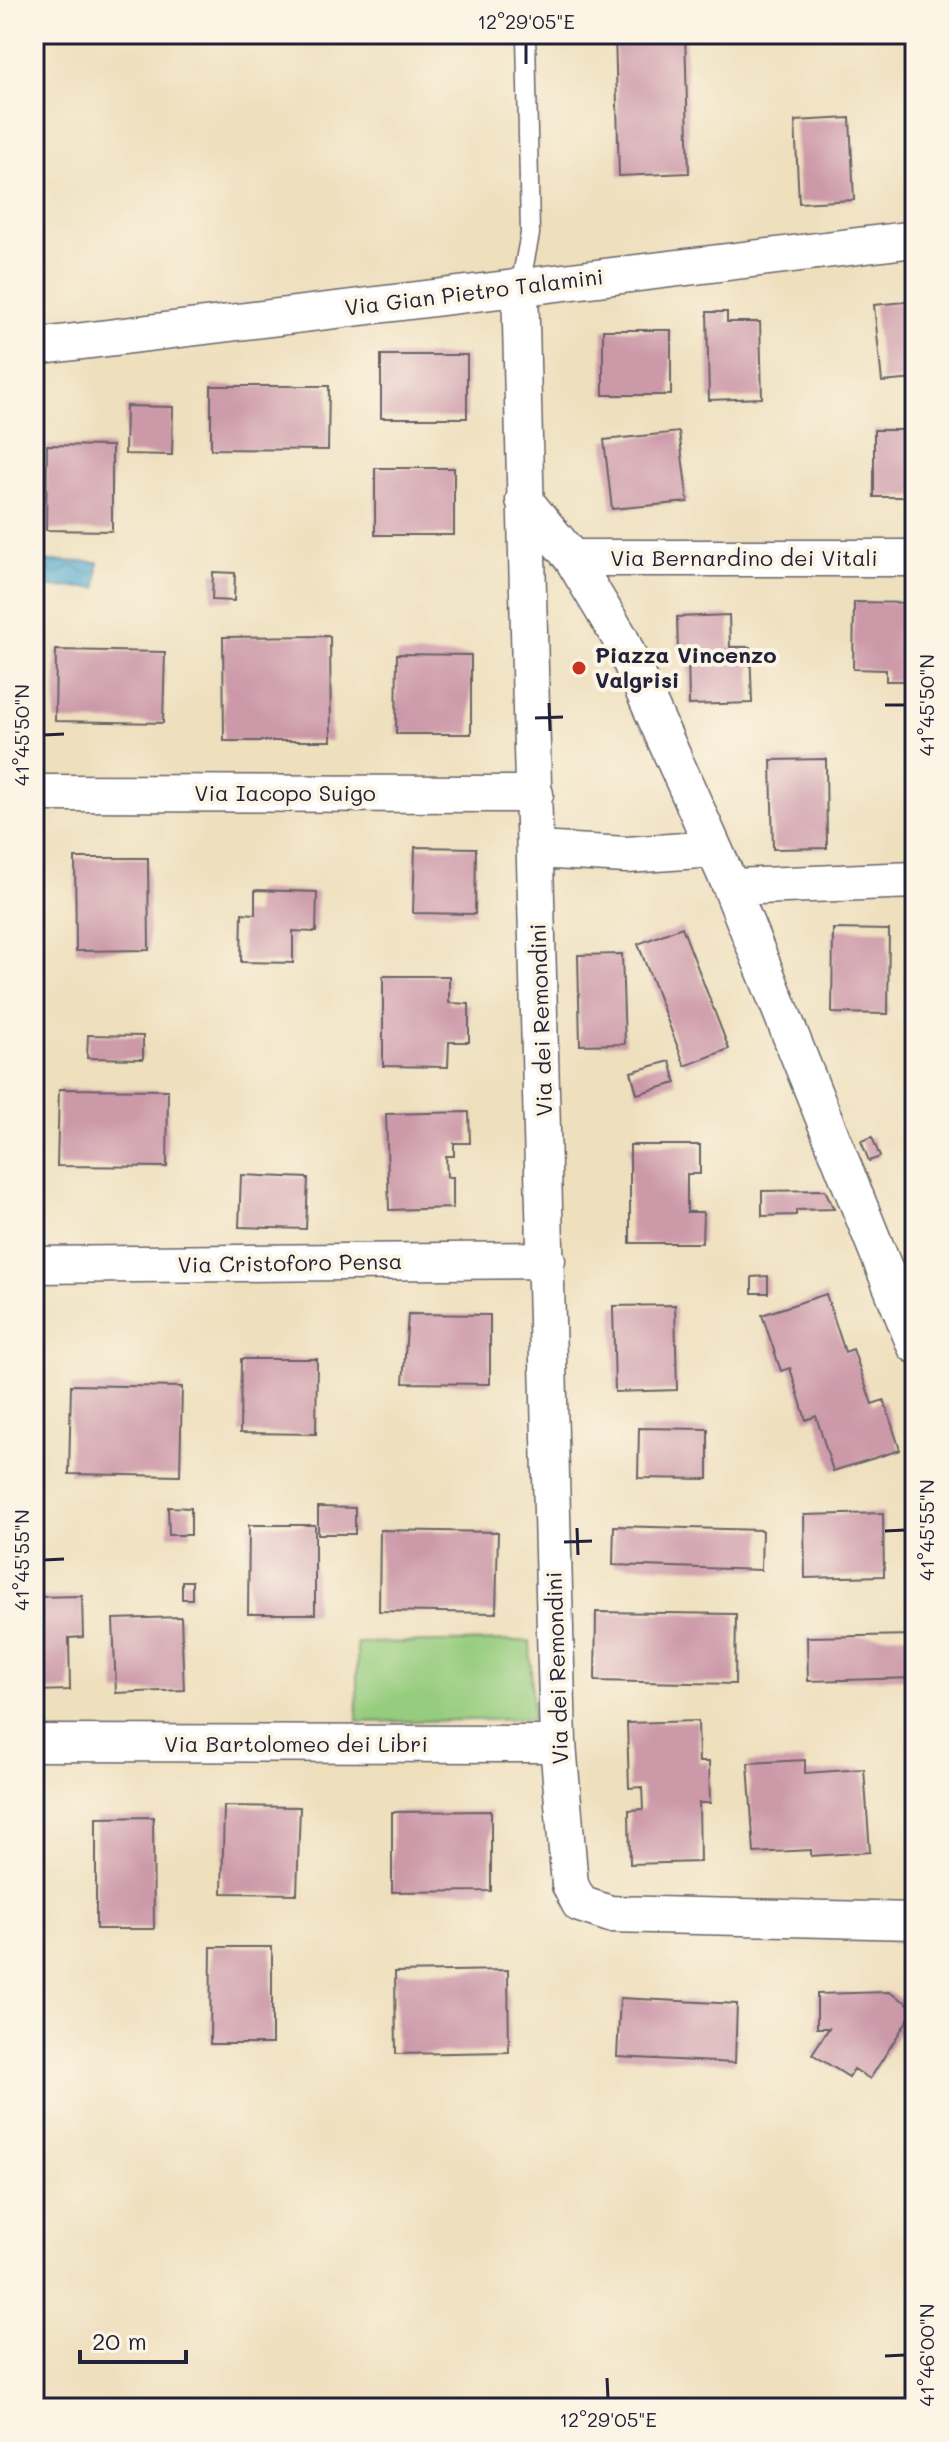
<svg xmlns="http://www.w3.org/2000/svg" width="949" height="2442" viewBox="0 0 949 2442" font-family="Mali,sans-serif">
<style>
.grass{fill:#95cc7e;stroke:#5c775c;stroke-width:2}
.water{fill:url(#water-waves);stroke:#396684;stroke-width:2}
.building{fill:#cc99a9}
.lines{fill:none;stroke-linecap:round;stroke-linejoin:round}
.lane-casing{stroke:#696468;stroke-width:21}
.street-casing{stroke:#696468;stroke-width:39}
.lane{stroke:#fff;stroke-width:18}
.street{stroke:#fff;stroke-width:36}
.ticks{fill:none;stroke:#22223b;stroke-width:3}
.poi-dot{fill:#c8321e;stroke:#fcf5e5;stroke-width:3}
.labels{text-anchor:middle;stroke-width:8;stroke-linejoin:round;paint-order:stroke}
.street-label{font-size:22px;fill:#22223b;stroke:#fcf5e5}
.poi-label{font-size:22px;font-weight:bold;fill:#22223b;stroke:#fcf5e5;text-anchor:start}
.neatline{fill:none;stroke:#22223b;stroke-width:3}
.ticks-label{font-size:20px;text-anchor:middle;fill:#22223b}
</style>
<defs>
<pattern id="water-waves" width="16" height="10" patternUnits="userSpaceOnUse" patternTransform="scale(2)"><rect width="16" height="10" fill="#50a9cd"/><path d="M0 5q4-4 8 0t8 0" fill="none" stroke="#4289a8"/></pattern>
</defs>
<rect width="100%" height="100%" fill="#fcf5e5"/>
<filter id="ink" filterUnits="userSpaceOnUse"><feTurbulence type="fractalNoise" baseFrequency=".0125" numOctaves="2"/><feDisplacementMap in="SourceGraphic" scale="16" xChannelSelector="R" yChannelSelector="G"/><feConvolveMatrix kernelMatrix="1 2 1 2 8 2 1 2 1" color-interpolation-filters="sRGB"/></filter>
<filter id="wash" filterUnits="userSpaceOnUse"><feTurbulence type="fractalNoise" baseFrequency=".006" numOctaves="4" result="noise"/><feDisplacementMap in="SourceGraphic" scale="32" xChannelSelector="R" yChannelSelector="G"/><feGaussianBlur stdDeviation="1.8" result="paint"/><feColorMatrix in="noise" values="0 0 0 0 0 0 0 0 0 0 0 0 0 0 0 0 0 1.4 0 .05"/><feComposite in="paint" operator="in"/></filter>
<g filter="url(#wash)">
<rect width="100%" height="100%" fill="#eedfbd"/>
<path class="grass" d="M530,1641L533,1719L357,1722V1643Z"/>
<path class="water" d="M47,561L98,562L97,588L47,587Z"/>
<g id="blocks">
<path class="building" d="M615,34H685L689,173L619,176Z
M850,118L854,200L799,203L795,121Z
M915,301V379L882,382L874,305Z
M707,312H727V322H760L762,398L709,400Z
M603,330H671V395H603Z
M381,355H467V418H381Z
M211,386H329L328,450L211,449Z
M126,406L173,407L172,455L125,454Z
M874,430H915V497H874Z
M679,432L688,502L612,509L604,440Z
M47,445L112,446V531L46,530Z
M375,468H454V535H375Z
M213,572L235,573L234,601L212,600Z
M854,602L915,603V681H886V670L853,669Z
M729,615L730,647H750L752,703L689,705L688,652H678L677,617Z
M330,636L331,741H224L223,637Z
M56,650L165,652L163,723L55,721Z
M397,654L471,655V734H396Z
M826,759L827,848L773,849L771,760Z
M415,847L476,848L475,914L413,913Z
M75,858H148L149,950L76,951Z
M255,890L317,892L316,932L293,931V963L241,962L242,913L255,914Z
M682,927L729,1049L685,1066L638,944Z
M833,929L889,930L888,1014L832,1013Z
M622,954L625,1044L580,1045L578,955Z
M383,976H449V1003L469,1004V1042H449L448,1067L383,1066Z
M88,1035L143,1036V1059L87,1058Z
M670,1061L676,1083L637,1094L631,1072Z
M59,1089L168,1090L167,1167L57,1166Z
M469,1112L470,1143H454V1156H446L447,1177H453V1208L389,1210L386,1114Z
M872,1137L880,1157L869,1161L861,1141Z
M630,1145H700V1174H687V1212H703L702,1243H630Z
M241,1175L308,1178L306,1229L239,1227Z
M825,1190L834,1209L796,1210V1215L762,1216V1191Z
M768,1276V1293H752V1277Z
M826,1294L845,1352L853,1349L872,1404L884,1400L900,1450L833,1471L816,1416L806,1420L790,1368L781,1371L762,1315Z
M675,1305L677,1390L615,1392L613,1306Z
M408,1314L490,1315V1384L403,1383Z
M241,1359H317L316,1434L240,1433Z
M71,1385L182,1387L180,1476L69,1474Z
M639,1428L708,1429V1479L638,1478Z
M168,1507L191,1508V1535H169Z
M318,1507L355,1508V1534H318Z
M883,1513L884,1576L805,1578L804,1515Z
M249,1525H315V1614H248Z
M614,1526L762,1530L761,1570L613,1565Z
M380,1530L498,1532L496,1613L379,1611Z
M182,1581H192V1599H182Z
M82,1596L83,1637L69,1638L70,1690L34,1691V1597Z
M596,1612L736,1614L735,1684L595,1681Z
M181,1617L184,1690L116,1693L113,1619Z
M915,1635V1678L808,1681L807,1637Z
M698,1721L699,1762H709L710,1803H699L700,1862L630,1864L629,1810L643,1809L642,1787L629,1788L627,1723Z
M805,1760V1773L864,1769L870,1852L811,1856V1850L754,1853L748,1763Z
M224,1806L300,1807L297,1894L222,1893Z
M491,1811V1891L392,1892V1812Z
M153,1817L154,1929H96V1818Z
M211,1947H272V2044H210Z
M508,1970L509,2052L396,2054L395,1972Z
M889,1992L915,2008L870,2079L854,2069L849,2077L812,2054L829,2028H817V1994Z
M620,1998L737,2004L735,2063L617,2057Z"/>
</g>
</g>
<g filter="url(#ink)">
<use href="#blocks" fill-opacity="0" stroke="#696468" stroke-width="2"/>
<g class="lines">
<defs>
<path id="lane" d="M520,286L530,234L526,34"/>
<path id="street" d="M520,286L558,1744L570,1885L580,1904L610,1914L915,1921
M34,347L915,239
M524,500L572,558L620,638L731,887L915,1345
M572,558H915
M34,793L535,794
M536,850L627,855L714,849
M731,887L915,880
M34,1265L547,1260
M34,1743L558,1744"/>
</defs>
<use href="#lane" class="lane-casing"/>
<use href="#street" class="street-casing"/>
<use href="#lane" class="lane"/>
<use href="#street" class="street"/>
</g>
</g>
<path class="ticks" d="M526,44V64M549,703L550,731M885,705H905M535,718L563,717M44,735L64,734M577,1528L578,1555M885,1531L905,1530M564,1542L592,1541M44,1560L64,1559M885,2356L905,2355M607,2378L608,2398"/>
<circle class="poi-dot" cx="579" cy="668" r="8"/>
<g class="labels">
<g class="street-label">
<text transform="translate(474 292) rotate(-7)" y="8">Via Gian Pietro Talamini</text>
<text x="744" y="566">Via Bernardino dei Vitali</text>
<text x="285" y="801">Via Iacopo Suigo</text>
<text transform="translate(541 1020) rotate(-92)" y="8">Via dei Remondini</text>
<text transform="translate(290 1263) rotate(-1)" y="8">Via Cristoforo Pensa</text>
<text transform="translate(557 1668) rotate(-92)" y="8">Via dei Remondini</text>
<text x="296" y="1752">Via Bartolomeo dei Libri</text>
</g>
<g class="poi-label">
<text x="595" y="663">Piazza Vincenzo<tspan x="595" dy="25">Valgrisi</tspan></text>
</g>
</g>
<rect width="949" height="2442" fill="none" stroke="#fcf5e5" stroke-width="88"/>
<path d="M80 2350v12h106v-12" fill="none" stroke="#22223b" stroke-width="4"/>
<text x="92" y="2350" font-size="24" fill="#22223b" stroke="#fcf5e5" stroke-width="6" paint-order="stroke">20 m</text>
<rect x="44" y="44" width="861" height="2354" class="neatline"/>
<g class="ticks-label">
<text x="526" y="29">12°29'05"E</text>
<text transform="translate(927 705) rotate(-90)" y="7">41°45'50"N</text>
<text transform="translate(22 735) rotate(-90)" y="7">41°45'50"N</text>
<text transform="translate(927 1530) rotate(-90)" y="7">41°45'55"N</text>
<text transform="translate(22 1560) rotate(-90)" y="7">41°45'55"N</text>
<text transform="translate(927 2355) rotate(-90)" y="7">41°46'00"N</text>
<text x="608" y="2427">12°29'05"E</text>
</g>
</svg>
